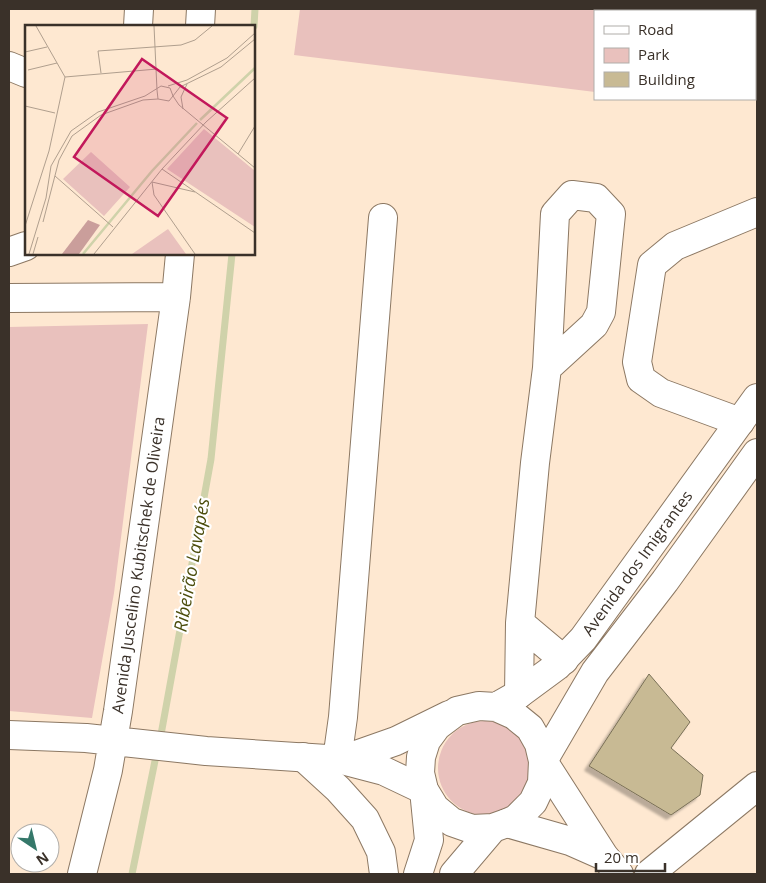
<svg xmlns="http://www.w3.org/2000/svg" width="766" height="883" viewBox="0 0 766 883" font-family="'Open Sans',sans-serif">
<style>
.green{fill:#e9c1bd}
.lines{fill:none;stroke-linecap:round;stroke-linejoin:round}
.stream{stroke:#cfd2aa;stroke-width:7}
.building{fill:#c8ba94;stroke:#797057;filter:url(#shadow)}
.minor-casing{stroke:#8c7863;stroke-width:30}
.major-casing{stroke:#8c7863;stroke-width:30}
.minor{stroke:#fff;stroke-width:28}
.major{stroke:#fff;stroke-width:28}
.labels{text-anchor:middle;stroke-width:4.5;stroke-linejoin:round;paint-order:stroke}
.street-label{font-size:16px;fill:#3a3129;stroke:#fff}
.water-label{font-size:18px;font-style:italic;fill:#4c4e0d;stroke:#fff}
.inset-river{fill:none;stroke:#cfd2aa;stroke-width:2.5}
.inset-road{fill:none;stroke:#b09f8e;stroke-width:1}
.view{fill:#c2185b;fill-opacity:0.15;stroke:#c2185b;stroke-width:2.5}
.inset-edge{fill:none;stroke:#3a3129;stroke-width:2.5}
</style>
<defs>
<filter id="shadow"><feDropShadow dx="-4.5" dy="4.5" stdDeviation="1" flood-color="#0004"/></filter>
</defs>
<rect width="100%" height="100%" fill="#fee8d1"/>
<path class="green" d="M300,9H702L701,11H595V92L294,55Z
M148,324L114,593L92,718L9,711V327Z
M438 768a47 47 0 1 1 94 0a47 47 0 1 1-94 0Z"/>
<g class="lines">
<path class="stream" d="M254,26L255,9
M160,740L211,459L232,254
M132,874L157,751"/>
</g>
<path class="building" d="M649,674L690,722L671,748L703,775L700,795L671,815L589,766Z"/>
<g class="lines">
<defs>
<path id="minor" d="M138,26L139,9
M200,26L201,9
M9,66L26,73
M9,252L26,246
M9,298L176,297
M740,422L661,393L641,379L637,362L652,265L675,246L757,212
M520,623L564,660
M519,694L520,623L535,463L547,368L555,214L572,195L596,198L611,214L601,312L594,325L547,368
M9,735L86,738L206,751L342,760L384,771L424,790
M337,760L343,717L383,218
M342,760L396,741L449,715
M543,761L604,856L619,874
M507,823L570,841L604,856
M82,874L108,770L118,711L176,297L180,254
M649,874L757,786"/>
<path id="major" d="M496,707L519,694L557,666L583,639L757,398
M303,757L338,789L365,819L381,852L384,874
M543,761L595,672L665,581L757,453
M418,874L429,840L424,790L420,773L421,757L426,741L437,726L457,711L479,706L496,707L514,715L530,728L539,744L543,761L542,783L533,802L516,819L507,823L493,828L472,829L452,822L435,808L424,790
M454,874L493,828"/>
</defs>
<use href="#minor" class="minor-casing"/>
<use href="#major" class="major-casing"/>
<use href="#minor" class="minor"/>
<use href="#major" class="major"/>
</g>
<g class="labels">
<g class="street-label">
<text transform="translate(637 563) rotate(-54)" y="6">Avenida dos Imigrantes</text>
<text transform="translate(138 565) rotate(-82)" y="6">Avenida Juscelino Kubitschek de Oliveira</text>
</g>
<g class="water-label">
<text transform="translate(192 565) rotate(-80)" y="6">Ribeirão Lavapés</text>
</g>
</g>
<g transform="translate(25 25)">
<rect width="230" height="230" fill="#fee8d1"/>
<path d="M179,104L230,146V202L142,144ZM66,127L105,162L79,191L38,154ZM143,204L161,229H107Z" fill="#e9c1bd"/>
<path d="M63,195L75,200L54,229H37Z" fill="#ca9e9b"/>
<path class="inset-river" d="M175,95L230,43M58,229L127,146L172,98"/>
<path class="inset-road" d="M11,1L40,52M129,1L132,65M0,27L22,22M3,45L32,38M76,48L73,26L156,20L170,15L187,1M40,52L132,44M143,61L162,55L202,33L230,8M132,65L133,74L144,76L155,62L196,42L230,14M148,71L154,80L230,143M0,81L30,88M158,84L156,72L162,59M213,129L230,101M137,144L230,208M30,151L88,202M18,197L34,135L47,111L76,90L118,75L133,74M0,201L24,126L40,52M4,229L21,173L26,141L46,106L73,87L120,71L136,61L145,63L148,71M8,229L13,212M69,229L137,144L181,97L230,53M170,229L129,170L127,157L170,167"/>
<path class="view" d="M117,34L202,93L133,191L49,132Z"/>
<rect width="230" height="230" class="inset-edge"/>
</g>
<rect width="766" height="883" fill="none" stroke="#3a3129" stroke-width="20"/>
<rect x="594" y="10" width="162" height="90" fill="#ffffff" stroke="#b0ada9"/>
<rect x="604" y="26" width="25" height="8" fill="#ffffff" stroke="#b0ada9"/>
<text x="638" y="35" font-size="15" fill="#3a3129">Road</text>
<rect x="604" y="48" width="25" height="15" fill="#e9c1bd" stroke="#b0ada9"/>
<text x="638" y="60" font-size="15" fill="#3a3129">Park</text>
<rect x="604" y="72" width="25" height="15" fill="#c8ba94" stroke="#b0ada9"/>
<text x="638" y="85" font-size="15" fill="#3a3129">Building</text>
<g transform="translate(35 848) rotate(145)"><circle r="24" fill="#ffffff" stroke="#b0ada9"/>
<path d="M0-4L9 19L0 12L-9 19Z" fill="#35786a"/>
<text y="-8" font-size="14" font-weight="bold" text-anchor="middle" fill="#3a3129">N</text>
</g>
<path d="M596 863v8h69v-8" fill="none" stroke="#3a3129" stroke-width="2.5"/>
<text x="604" y="863" font-size="15" fill="#3a3129" stroke="#ffffff" stroke-width="4" paint-order="stroke">20 m</text>
</svg>
